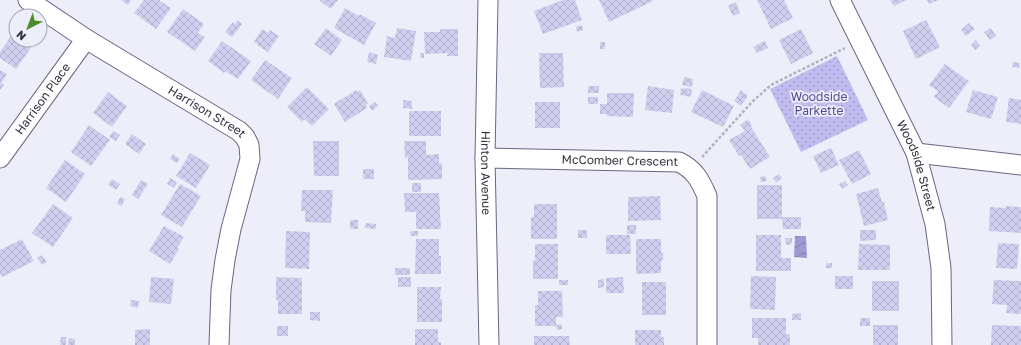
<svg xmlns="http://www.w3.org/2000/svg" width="1021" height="345" viewBox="0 0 1021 345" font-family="'Golos Text',sans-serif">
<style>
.park{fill:url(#park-dots)}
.water{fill:url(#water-waves)}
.building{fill:url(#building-cross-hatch)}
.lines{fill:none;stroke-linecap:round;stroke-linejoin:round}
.minor-casing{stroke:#686782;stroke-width:21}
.path{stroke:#b1b1bd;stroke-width:2.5;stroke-dasharray:3 2;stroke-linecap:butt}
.minor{stroke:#fff;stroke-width:19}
.labels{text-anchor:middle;stroke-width:3.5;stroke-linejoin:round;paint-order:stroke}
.park-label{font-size:12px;fill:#534a92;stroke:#eeeefb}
.street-label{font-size:12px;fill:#343440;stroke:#eeeefb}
</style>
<defs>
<pattern id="park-dots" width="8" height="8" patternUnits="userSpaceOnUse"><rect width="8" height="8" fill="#bfbdef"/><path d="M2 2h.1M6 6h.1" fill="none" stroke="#9c9ac3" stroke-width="1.8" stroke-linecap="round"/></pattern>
<pattern id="water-waves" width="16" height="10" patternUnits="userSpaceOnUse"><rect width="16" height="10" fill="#9d9ad4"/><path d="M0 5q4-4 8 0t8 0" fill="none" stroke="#817ead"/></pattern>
<pattern id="building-cross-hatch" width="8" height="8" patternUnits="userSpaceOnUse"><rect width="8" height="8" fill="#d0cfef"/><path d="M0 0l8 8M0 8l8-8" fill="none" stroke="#b3b2ce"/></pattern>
</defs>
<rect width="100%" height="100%" fill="#eeeefb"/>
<path class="park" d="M837,56L868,120L801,152L770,89Z"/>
<path class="water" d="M795,236H806L807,258L794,257Z"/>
<path class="building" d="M121,0H131L128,5Z
M144,0H160V1L171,8L156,29L134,13Z
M319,0H338L331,9Z
M563,0H575L582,20L543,34L534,11Z
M599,0H652L653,1L609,22Z
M757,0H784L793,18L771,29Z
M890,0H906L894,6Z
M927,0H938L929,4Z
M736,2L740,13L733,16L728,6Z
M345,8L359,16L360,14L376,23L364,45L334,28Z
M183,9L204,24L198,33L205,37L195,51L167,32Z
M238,20L242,24L232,37L225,32L233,22L235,24Z
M926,20L940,47L916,59L903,31Z
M969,23L975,29L966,36L961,30Z
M582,25L583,30L577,32L576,27Z
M326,28L342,40L331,56L314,44Z
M397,28L416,31L411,61L384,57L387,36L395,38Z
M991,28L996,36L990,40L984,32Z
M262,29L268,33L270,30L279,36L268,52L257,45L258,44L254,42Z
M440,29H458V56H447L448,53L425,54L424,32H440Z
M801,29L813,53L791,64L779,40Z
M13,33L16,35V40H24L32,46L16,69L0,58V52Z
M976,40L980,46L975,50L971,45Z
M222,41L251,61L238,79L225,71L224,73L208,61Z
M765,41L768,48L757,53L753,47Z
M600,42H605V49H600Z
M369,52L378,55L376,64L367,62Z
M420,53H424V58H420Z
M539,53H563L564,87L540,88Z
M265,60L292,78L278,99L251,80Z
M1013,62L1020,63L1019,68L1012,67Z
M945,64L969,81L949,108L934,97L938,91L929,85Z
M0,70L7,74L1,83L4,85L0,90Z
M684,77L693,79L692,87L682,85Z
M588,86H599V93H588Z
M648,86L674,90L672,113L645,110Z
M307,87L329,109L312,126L304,119L302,122L287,107Z
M681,88L692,89L691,97L680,95Z
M356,90L357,92L360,90L368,103L366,105L367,108L345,122L334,104Z
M702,90L734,106L723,127L691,112Z
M741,90L748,96L741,106L734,101Z
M973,90L998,97L991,119L966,112Z
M108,92L127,106L112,127L93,113Z
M607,93H634L633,117L607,116V114H600V104H607Z
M588,97H598V104H588Z
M1009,98L1021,100V124L1006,122Z
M403,100L412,101V109L403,108Z
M375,102L378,106L372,111L369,106Z
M535,102H560V128H535Z
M409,111H441V136H409Z
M748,119L752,126L751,127L770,157L750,169L741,155L739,156L729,140L745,131L740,125Z
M89,125L110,140L91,166L71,152Z
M113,131L120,135L116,141L109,137Z
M132,134L146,144L139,154L125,144Z
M313,141H339V176H314Z
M404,141H426V155L439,154V163H442V179L408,180V157L405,158Z
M831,148L839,165L821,173L813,156Z
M859,150L871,174L852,184L839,160Z
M190,153L210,165L196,188L176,176Z
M173,154L180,159L177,163L170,159Z
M65,160L85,174L66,202L46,188Z
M363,169H374V179H363Z
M779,174L782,178L776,183L773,178Z
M765,176L767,181L761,182L760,177Z
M170,178L177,182L174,188L167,184Z
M112,179L120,184L116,190L108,185Z
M141,180L148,184L138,199L132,195Z
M845,181L848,185L842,189L839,184Z
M412,183H421V192H412Z
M180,184L201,196L182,227L161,215Z
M757,185H782V217H801V229H783L782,219H757Z
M878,188L882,202H884L888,220L864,226L856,194Z
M302,190H333L331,223L305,222V211H301Z
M404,193H439L441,229H416V212H405Z
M660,196L661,220L628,221V197Z
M120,197L125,199L122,206L117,204Z
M53,204L73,218L53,247L32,233Z
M534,204H557V239H531V217H534Z
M1006,206L1021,207V233L989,231L990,207L1006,208Z
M350,220H358V229H350Z
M366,223L376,224V229L365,228Z
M627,225H636V234H627Z
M164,226L184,237L177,248L179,249L170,264L149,251Z
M578,230H587V238H578Z
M860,230H876V240L860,241Z
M286,231L310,232L309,269L285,268Z
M410,231H418V236H411Z
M606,235H630L631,254H606Z
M756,235H781V258H791V271H756Z
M785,238H792V244L786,245Z
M22,239L34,261L2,277L0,273V250Z
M416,239H439V256H441V274H415Z
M636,239H661V253H663V261H661V273L636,274Z
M998,243L1019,244L1017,269L996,268Z
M535,244H558V279H533V261H535Z
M859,244L890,245V270H858Z
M42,255L47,262L42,265L37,258Z
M826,263H832V268H826Z
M395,268H410V275H395Z
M751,276L776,277L775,310L750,309Z
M835,276H853V289H835Z
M151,277L174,279L171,304L149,302Z
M276,277L302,278V314H278V300H276Z
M398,277H411V287H398Z
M623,277L624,293H606V278Z
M604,279V287L598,288V280Z
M559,280H568V285H559Z
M994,280L1021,281V314L1006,313L1007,305L992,304Z
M872,281H899V311H872Z
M642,282H666V315H642Z
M417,287H441L440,299H442V322H417Z
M538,291H562L563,317H556V326H535V305H538Z
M131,300L139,301L138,308L130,306Z
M310,312H320V321L310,320Z
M801,313V320H792V314Z
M752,318H786V334H790V345H758V338H752Z
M860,318H870V326H860Z
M562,324V329L557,330L556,325Z
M873,325H898V345H873Z
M992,325L1021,326V345H991Z
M277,326H288V336H277Z
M150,329V345H135V330Z
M415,329H438V342H441V345H415Z
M635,330H661V337H664V345H635Z
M534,336H569L570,345H534Z
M61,337H66V345H60Z
M69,338L75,339V345H68Z"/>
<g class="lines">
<defs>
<g id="minor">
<path id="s1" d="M28,0L86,39L239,131L245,137L249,145L250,159L231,229L225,260L221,290L219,345"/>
<path id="s2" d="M488,0L485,158L489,345"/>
<path id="s3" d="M840,0L916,153L935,224L941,268L942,345"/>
<path d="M916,153L1021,165"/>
<path id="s4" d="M0,158L86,39"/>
<path id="s5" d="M485,158L679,162C695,170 700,180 707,196V345"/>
</g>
</defs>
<use href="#minor" class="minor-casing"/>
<path class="path" d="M702,157L753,101L771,85L845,48"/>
<use href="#minor" class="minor"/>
</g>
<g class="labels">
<g class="park-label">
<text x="819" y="101">Woodside<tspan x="819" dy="14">Parkette</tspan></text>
</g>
<g class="street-label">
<text dy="4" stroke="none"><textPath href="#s4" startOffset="73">Harrison Place</textPath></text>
<text dy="4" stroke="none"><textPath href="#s1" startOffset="211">Harrison Street</textPath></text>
<text dy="4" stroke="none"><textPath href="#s5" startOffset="135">McComber Crescent</textPath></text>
<text dy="4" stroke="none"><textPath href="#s3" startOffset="183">Woodside Street</textPath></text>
<text dy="4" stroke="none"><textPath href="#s2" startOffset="173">Hinton Avenue</textPath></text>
</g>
</g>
<g transform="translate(28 28) rotate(222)"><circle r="19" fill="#eeeefb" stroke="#a4a4b0"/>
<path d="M0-3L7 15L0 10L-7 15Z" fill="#4e8b2b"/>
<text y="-6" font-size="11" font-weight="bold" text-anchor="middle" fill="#343440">N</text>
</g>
</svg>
